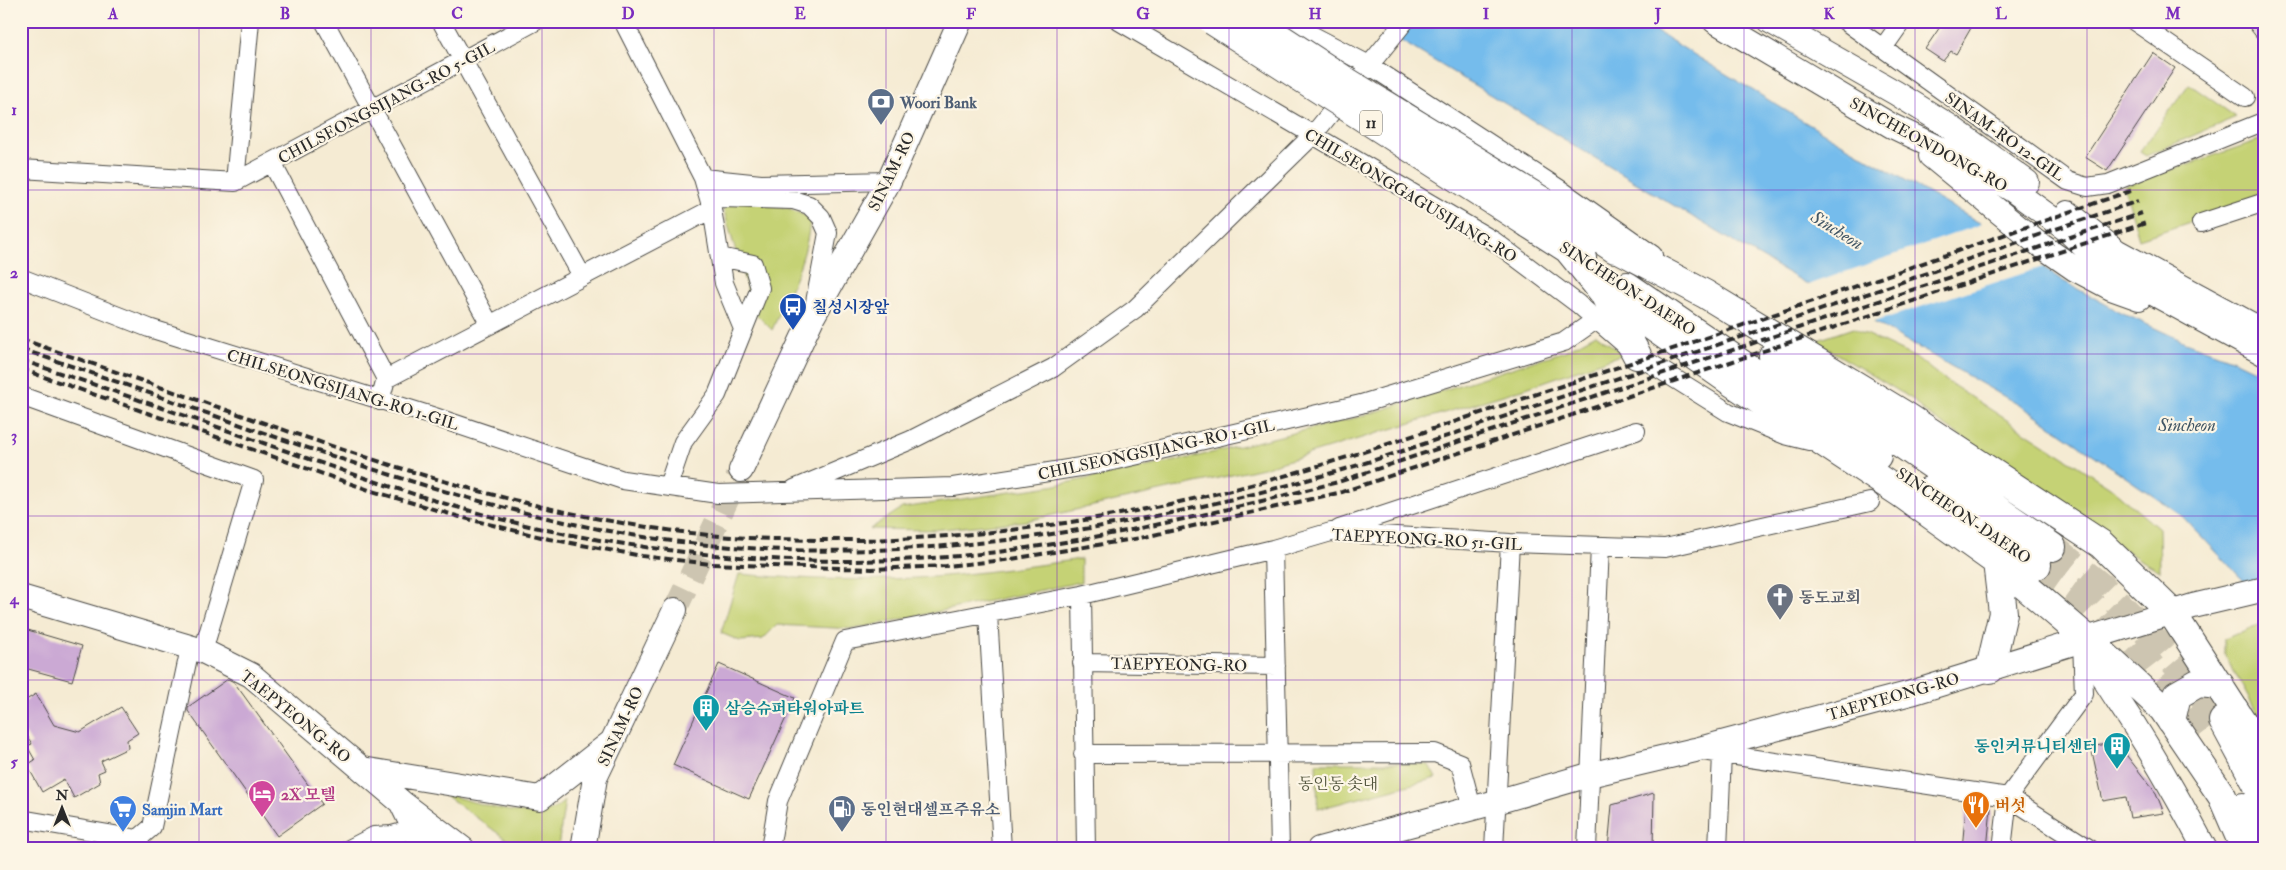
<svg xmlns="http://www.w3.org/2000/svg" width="2286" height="870" viewBox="0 0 2286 870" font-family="'IM FELL Double Pica','Noto Serif KR',serif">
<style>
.green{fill:#c5d274;stroke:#787e50}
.water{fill:#75bcec;stroke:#50748c}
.pier{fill:#f5ebd3}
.building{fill:#cba9d4}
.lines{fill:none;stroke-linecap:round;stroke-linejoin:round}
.secondary-tunnel{stroke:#cdc5b1;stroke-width:24;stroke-dasharray:24 12;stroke-linecap:butt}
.highway-tunnel{stroke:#cdc5b1;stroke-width:28;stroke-dasharray:28 14;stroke-linecap:butt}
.street-casing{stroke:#494844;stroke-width:20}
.secondary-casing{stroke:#494844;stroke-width:26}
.highway-casing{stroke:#494844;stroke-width:30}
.street{stroke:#fff;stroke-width:18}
.secondary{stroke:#fff;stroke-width:24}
.highway{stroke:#fff;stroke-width:28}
.rail{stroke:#2b2b2b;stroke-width:4;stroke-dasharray:8 4;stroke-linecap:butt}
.highway-bridge-casing{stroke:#494844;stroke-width:30;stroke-linecap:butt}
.highway-bridge{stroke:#fff;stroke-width:28}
.grid{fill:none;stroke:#7b2cbf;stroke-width:1;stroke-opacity:0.55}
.labels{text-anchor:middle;stroke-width:4.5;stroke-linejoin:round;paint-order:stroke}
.shield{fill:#fcf5e5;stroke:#6a6863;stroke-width:1}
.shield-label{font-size:15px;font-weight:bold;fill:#2b2b2b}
.street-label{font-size:16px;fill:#2b2b2b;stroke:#fcf5e5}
.service-label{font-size:16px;font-weight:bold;fill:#4e5e75;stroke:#fcf5e5;text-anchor:start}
.transit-label{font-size:16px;font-weight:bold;fill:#164399;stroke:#fcf5e5;text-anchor:start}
.worship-label{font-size:16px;font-weight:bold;fill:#5b616d;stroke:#fcf5e5;text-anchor:start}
.culture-label{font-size:16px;font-weight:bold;fill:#0d838f;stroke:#fcf5e5;text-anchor:start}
.park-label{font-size:16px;fill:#52553d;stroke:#fcf5e5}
.hotel-label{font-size:16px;font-weight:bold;fill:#b23c85;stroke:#fcf5e5;text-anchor:start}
.food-label{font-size:16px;font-weight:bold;fill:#c56008;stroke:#fcf5e5;text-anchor:start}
.shop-label{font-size:16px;font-weight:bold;fill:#366cbe;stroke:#fcf5e5;text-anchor:start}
.water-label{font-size:18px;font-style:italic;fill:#415665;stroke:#fcf5e5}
.neatline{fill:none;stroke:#7b2cbf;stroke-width:2}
.grid-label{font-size:16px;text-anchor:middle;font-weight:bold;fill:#7b2cbf}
</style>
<rect width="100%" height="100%" fill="#fcf5e5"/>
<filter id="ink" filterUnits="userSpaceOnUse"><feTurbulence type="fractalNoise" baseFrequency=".02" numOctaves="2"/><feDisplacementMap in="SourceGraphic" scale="10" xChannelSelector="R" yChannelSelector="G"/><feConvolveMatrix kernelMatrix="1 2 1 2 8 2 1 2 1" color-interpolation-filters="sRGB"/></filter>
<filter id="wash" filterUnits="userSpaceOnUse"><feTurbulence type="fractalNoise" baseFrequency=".0096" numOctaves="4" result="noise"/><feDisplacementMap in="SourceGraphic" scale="20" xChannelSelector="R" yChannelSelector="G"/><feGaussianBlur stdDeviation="1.12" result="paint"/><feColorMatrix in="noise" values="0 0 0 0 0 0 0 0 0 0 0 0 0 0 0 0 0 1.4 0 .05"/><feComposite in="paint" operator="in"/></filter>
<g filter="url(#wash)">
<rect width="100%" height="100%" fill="#f5ebd3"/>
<path class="green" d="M2189,84L2236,117L2146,156L2140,152Z
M2265,138V197L2139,239L2124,186Z
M720,198L788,208L810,218C808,258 788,294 772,330L754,312Z
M1853,328L1918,359L1942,378L2110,487L2159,529L2160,571L2137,558L2003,464L1923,411L1912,399L1815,341Z
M1596,334L1623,354L1526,388L1263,468L1026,521L932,530L870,529L902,508L1051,486L1190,458L1363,416L1565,351Z
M1081,559V582L854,629L777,625L763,639L740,641L721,633L739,574C788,578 838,581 888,579C952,578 1017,568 1081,559Z
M2265,622V728L2224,653V639Z
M1316,763H1408L1429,765L1436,778L1318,809Z
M444,794C474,801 520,819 549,811C556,809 560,805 565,800L558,847L529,849L517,847Z"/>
<path class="water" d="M1368,21H1639L1808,124L1985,226L2063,281L2120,312L2185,342L2234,360L2265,375V603L2182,516L2033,413L1741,246Z"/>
<path class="pier" d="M1985,223L2046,266L1871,323L1805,286Z"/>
<g id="blocks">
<path class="building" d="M1944,21H1975L1956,54L1951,51L1943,61L1925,49Z
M2244,21H2265V48Z
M2153,53L2175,68L2107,171L2085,157Z
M21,628L82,646L72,681L21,667Z
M719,664L795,698L749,799L673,765Z
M228,679L234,682L322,804L277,836L188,711V707Z
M36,694L54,725L80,732L121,707L138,733L127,740L128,748L101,761L105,770L98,773L100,783L74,798L64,779L42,792L27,765L35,760L27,746L32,744L21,726V703Z
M2116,742L2156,793L2164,813L2130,818L2126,797L2103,801L2091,747Z
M1654,793L1653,849H1608L1612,805Z
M1966,806L1991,808L1987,849H1962Z"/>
</g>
</g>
<g filter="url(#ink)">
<use href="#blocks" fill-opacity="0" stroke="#494844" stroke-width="1"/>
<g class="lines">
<path class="secondary-tunnel" d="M675,610L741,470"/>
<path class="highway-tunnel" d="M2052,547L2104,589L2162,648L2223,720
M2037,565L2090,603L2150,665L2204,735"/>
<defs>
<path id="street" d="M324,21L490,325
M441,21L582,276
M623,21L703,178L712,209L724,283L743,329
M1119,21L1494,241L1578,304L1637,355L1728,412L1785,435L1809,441
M1285,21L1369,65L1561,190L1653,255
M1845,21L2068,181L2087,187L2108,184L2265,121
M2134,21L2245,97
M1883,48L1902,21
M272,163L386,379
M21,169L235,182L536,21
M703,178L761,184L889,181
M235,182L250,21
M707,182L720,198L793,200L809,205L821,217L828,233L815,302
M2201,223L2265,202
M21,278L149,328L432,416L623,480L718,494L953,487L1099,464L1361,404L1564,342L1597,319
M21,396L254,480L203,651
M380,401L386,379L712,209
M668,486L683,442L717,395L760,288L753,264L720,257
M794,489L911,440L1053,368L1135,309L1313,135L1405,21
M1339,529L1636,431
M1273,549L1280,849
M1082,595L1086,849
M988,614L1002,849
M1082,663L1276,666
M1703,751L2008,797L2090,849
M1083,754L1435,753L1460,763L1472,808
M21,819L138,839
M136,849L138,839L152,827L190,648
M349,849L374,836L392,835L414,829
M770,849L778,801L845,641L1082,595L1273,549L1331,532L1510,543L1665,548L1870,502
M1494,849L1510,543
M1587,849L1600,546
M1718,849L1722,754
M2002,849L2008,797L2084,694L2082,643"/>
<path id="secondary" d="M1715,21L1892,126L1963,160L2014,191L2066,229L2093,255L2129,280L2265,354
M1770,21L1896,93L1949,126L2027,182
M1931,156L2036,242L2075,269L2111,288L2139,298
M2068,213L2116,251L2265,332
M741,470L813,316L889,181L960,21
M21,597L203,651L251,675L401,802L463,849
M2081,640C2097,670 2116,697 2134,725C2159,765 2183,807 2205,849
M362,769L540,798L613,741
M403,806L424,849
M583,849L595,778L675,610
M1319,849L1496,802L1589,775L1695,750L1911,693L2193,606L2265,589"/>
<path id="highway" d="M1544,202L1615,249
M1529,224L1582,258
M1600,239L1705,294L1906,416L2101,544L2172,613L2265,757
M1567,248L1602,291L1733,383L1902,494L1997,562L2087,639L2163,709L2222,796L2245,849
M1627,286L1877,456
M1604,294L1637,355
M1773,356L2052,547
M1929,491L2037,565
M1990,669L2003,613L1997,562
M2171,721L2177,695L2198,683L2220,685
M2223,721L2265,799
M2243,807L2265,845"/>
</defs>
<use href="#street" class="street-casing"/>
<use href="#secondary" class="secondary-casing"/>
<use href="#highway" class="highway-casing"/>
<use href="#street" class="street"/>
<use href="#secondary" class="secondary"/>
<use href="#highway" class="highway"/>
<path class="rail" d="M21,339C101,367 181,394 261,422C409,473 552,519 709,535C745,539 782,539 819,540C970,542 1120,520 1266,481C1361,455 1455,421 1549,390C1745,326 1939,257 2133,190
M21,349C101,376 181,404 261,432C387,475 512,516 644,537C874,572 1110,536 1332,473C1413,449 1493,420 1573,393C1762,331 1950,265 2138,201
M21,360C105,388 189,417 272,446C364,478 456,511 552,531C698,561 857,570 1005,551C1118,536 1228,510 1338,482L2142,213
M21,369L369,490L460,517L549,539L642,556L711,564L872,569L946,566L1005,560L1140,538L1342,492L2146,223"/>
<defs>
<path id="highway-bridge" d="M1213,21L1529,224
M1254,21L1349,83L1544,202"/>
</defs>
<use href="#highway-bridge" class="highway-bridge-casing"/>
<use href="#highway-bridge" class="highway-bridge"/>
</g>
</g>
<path class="grid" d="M199,21V849M371,21V849M542,21V849M714,21V849M886,21V849M1057,21V849M1229,21V849M1400,21V849M1572,21V849M1744,21V849M1915,21V849M2087,21V849M21,190H2265M21,354H2265M21,516H2265M21,680H2265"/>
<defs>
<symbol id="bank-pin" viewBox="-11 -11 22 30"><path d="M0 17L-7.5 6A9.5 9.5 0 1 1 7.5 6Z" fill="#5c6f8a" stroke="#fcf5e5"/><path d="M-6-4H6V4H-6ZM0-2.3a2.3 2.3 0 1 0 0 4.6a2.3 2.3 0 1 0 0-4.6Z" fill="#fff"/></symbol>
<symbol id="bus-pin" viewBox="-11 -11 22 30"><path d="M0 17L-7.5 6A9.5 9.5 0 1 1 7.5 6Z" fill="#1a4fb4" stroke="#fcf5e5"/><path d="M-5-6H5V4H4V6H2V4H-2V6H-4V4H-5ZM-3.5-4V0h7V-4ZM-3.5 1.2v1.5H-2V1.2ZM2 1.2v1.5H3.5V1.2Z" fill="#fff"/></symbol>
<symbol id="church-pin" viewBox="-11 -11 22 30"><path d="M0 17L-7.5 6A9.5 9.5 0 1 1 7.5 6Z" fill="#6b7280" stroke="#fcf5e5"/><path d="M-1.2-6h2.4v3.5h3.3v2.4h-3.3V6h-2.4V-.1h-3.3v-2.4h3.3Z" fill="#fff"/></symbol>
<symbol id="building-pin" viewBox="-11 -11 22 30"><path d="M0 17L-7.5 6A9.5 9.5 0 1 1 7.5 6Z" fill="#0f9aa8" stroke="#fcf5e5"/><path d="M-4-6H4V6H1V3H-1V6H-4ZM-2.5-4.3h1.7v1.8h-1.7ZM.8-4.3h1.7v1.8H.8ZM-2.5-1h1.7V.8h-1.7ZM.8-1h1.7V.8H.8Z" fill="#fff"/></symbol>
<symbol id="hotel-pin" viewBox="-11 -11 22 30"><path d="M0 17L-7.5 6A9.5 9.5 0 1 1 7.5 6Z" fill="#d1479c" stroke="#fcf5e5"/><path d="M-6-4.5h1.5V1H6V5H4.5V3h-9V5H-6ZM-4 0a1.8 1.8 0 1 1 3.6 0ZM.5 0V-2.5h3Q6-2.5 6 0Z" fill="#fff"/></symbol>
<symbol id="restaurant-pin" viewBox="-11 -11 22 30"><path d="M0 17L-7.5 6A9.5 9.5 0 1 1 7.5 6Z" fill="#e8710a" stroke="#fcf5e5"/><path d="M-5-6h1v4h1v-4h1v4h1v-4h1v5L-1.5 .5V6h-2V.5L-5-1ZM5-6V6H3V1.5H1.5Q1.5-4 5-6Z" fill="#fff"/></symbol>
<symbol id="supermarket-pin" viewBox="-11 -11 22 30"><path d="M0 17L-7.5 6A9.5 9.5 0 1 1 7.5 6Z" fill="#3f7fe0" stroke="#fcf5e5"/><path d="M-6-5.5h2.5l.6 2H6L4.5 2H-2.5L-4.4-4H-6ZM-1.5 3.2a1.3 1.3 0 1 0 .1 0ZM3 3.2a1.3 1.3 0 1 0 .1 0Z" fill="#fff"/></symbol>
<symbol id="fuel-pin" viewBox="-11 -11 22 30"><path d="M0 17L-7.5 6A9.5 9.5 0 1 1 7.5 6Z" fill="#5c6f8a" stroke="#fcf5e5"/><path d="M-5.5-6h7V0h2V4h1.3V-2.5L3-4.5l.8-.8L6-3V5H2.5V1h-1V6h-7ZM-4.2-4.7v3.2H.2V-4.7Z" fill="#fff"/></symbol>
</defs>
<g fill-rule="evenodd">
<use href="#bank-pin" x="865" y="86" width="32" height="43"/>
<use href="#bus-pin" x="777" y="291" width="32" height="43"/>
<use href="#church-pin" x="1764" y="581" width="32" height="43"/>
<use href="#building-pin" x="690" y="692" width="32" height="43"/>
<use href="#building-pin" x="2101" y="730" width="32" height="43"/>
<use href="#hotel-pin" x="246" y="778" width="32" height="43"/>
<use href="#restaurant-pin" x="1960" y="789" width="32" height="43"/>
<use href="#supermarket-pin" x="107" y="793" width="32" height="43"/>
<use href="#fuel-pin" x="826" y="793" width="32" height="43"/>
</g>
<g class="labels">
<rect class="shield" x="1360" y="110.5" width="22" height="25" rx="4"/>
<g class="shield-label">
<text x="1371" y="128">11</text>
</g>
<g class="street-label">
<text transform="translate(386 102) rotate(-28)" y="6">CHILSEONGSIJANG-RO 5-GIL</text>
<text transform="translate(2005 136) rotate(35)" y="6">SINAM-RO 12-GIL</text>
<text transform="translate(1929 144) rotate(29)" y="6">SINCHEONDONG-RO</text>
<text transform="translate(891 171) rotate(-64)" y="6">SINAM-RO</text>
<text transform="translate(1411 195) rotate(31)" y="6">CHILSEONGGAGUSIJANG-RO</text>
<text transform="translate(1628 288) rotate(33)" y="6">SINCHEON-DAERO</text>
<text transform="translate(343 389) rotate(17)" y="6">CHILSEONGSIJANG-RO 1-GIL</text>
<text transform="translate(1156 449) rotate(-12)" y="6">CHILSEONGSIJANG-RO 1-GIL</text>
<text transform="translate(1964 515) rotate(34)" y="6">SINCHEON-DAERO</text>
<text transform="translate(1427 539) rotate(3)" y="6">TAEPYEONG-RO 51-GIL</text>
<text transform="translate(1179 664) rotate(1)" y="6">TAEPYEONG-RO</text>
<text transform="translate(1893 696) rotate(-16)" y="6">TAEPYEONG-RO</text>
<text transform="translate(296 716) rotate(39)" y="6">TAEPYEONG-RO</text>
<text transform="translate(620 726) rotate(-65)" y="6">SINAM-RO</text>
</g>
<g class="service-label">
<text x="900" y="108">Woori Bank</text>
<text x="861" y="815">동인현대셀프주유소</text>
</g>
<g class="transit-label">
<text x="812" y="313">칠성시장앞</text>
</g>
<g class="worship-label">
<text x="1799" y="603">동도교회</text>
</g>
<g class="culture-label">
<text x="725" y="714">삼승슈퍼타워아파트</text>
<text x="2098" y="752" text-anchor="end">동인커뮤니티센터</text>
</g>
<g class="park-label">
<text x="1338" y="789">동인동 솟대</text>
</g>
<g class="hotel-label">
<text x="281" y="800">2X 모텔</text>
</g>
<g class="food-label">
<text x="1995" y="811">버섯</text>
</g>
<g class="shop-label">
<text x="142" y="815">Samjin Mart</text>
</g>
<g class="water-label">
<text transform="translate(1837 230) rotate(32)" y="6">Sincheon</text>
<text x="2187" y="431">Sincheon</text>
</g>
</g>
<rect width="2286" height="870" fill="none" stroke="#fcf5e5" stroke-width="55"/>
<g transform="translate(62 808)" stroke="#fcf5e5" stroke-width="4" paint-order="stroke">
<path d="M0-4L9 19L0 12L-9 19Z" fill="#2b2b2b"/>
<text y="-8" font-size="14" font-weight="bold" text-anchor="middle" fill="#2b2b2b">N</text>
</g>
<rect x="28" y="28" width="2230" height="814" class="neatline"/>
<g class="grid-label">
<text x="113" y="19">A</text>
<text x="285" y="19">B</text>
<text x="457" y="19">C</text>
<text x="628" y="19">D</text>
<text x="800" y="19">E</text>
<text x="971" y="19">F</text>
<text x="1143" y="19">G</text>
<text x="1315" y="19">H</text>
<text x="1486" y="19">I</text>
<text x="1658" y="19">J</text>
<text x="1829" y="19">K</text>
<text x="2001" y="19">L</text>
<text x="2173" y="19">M</text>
<text x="14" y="115">1</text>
<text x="14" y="278">2</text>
<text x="14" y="441">3</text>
<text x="14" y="604">4</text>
<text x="14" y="767">5</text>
</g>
</svg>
